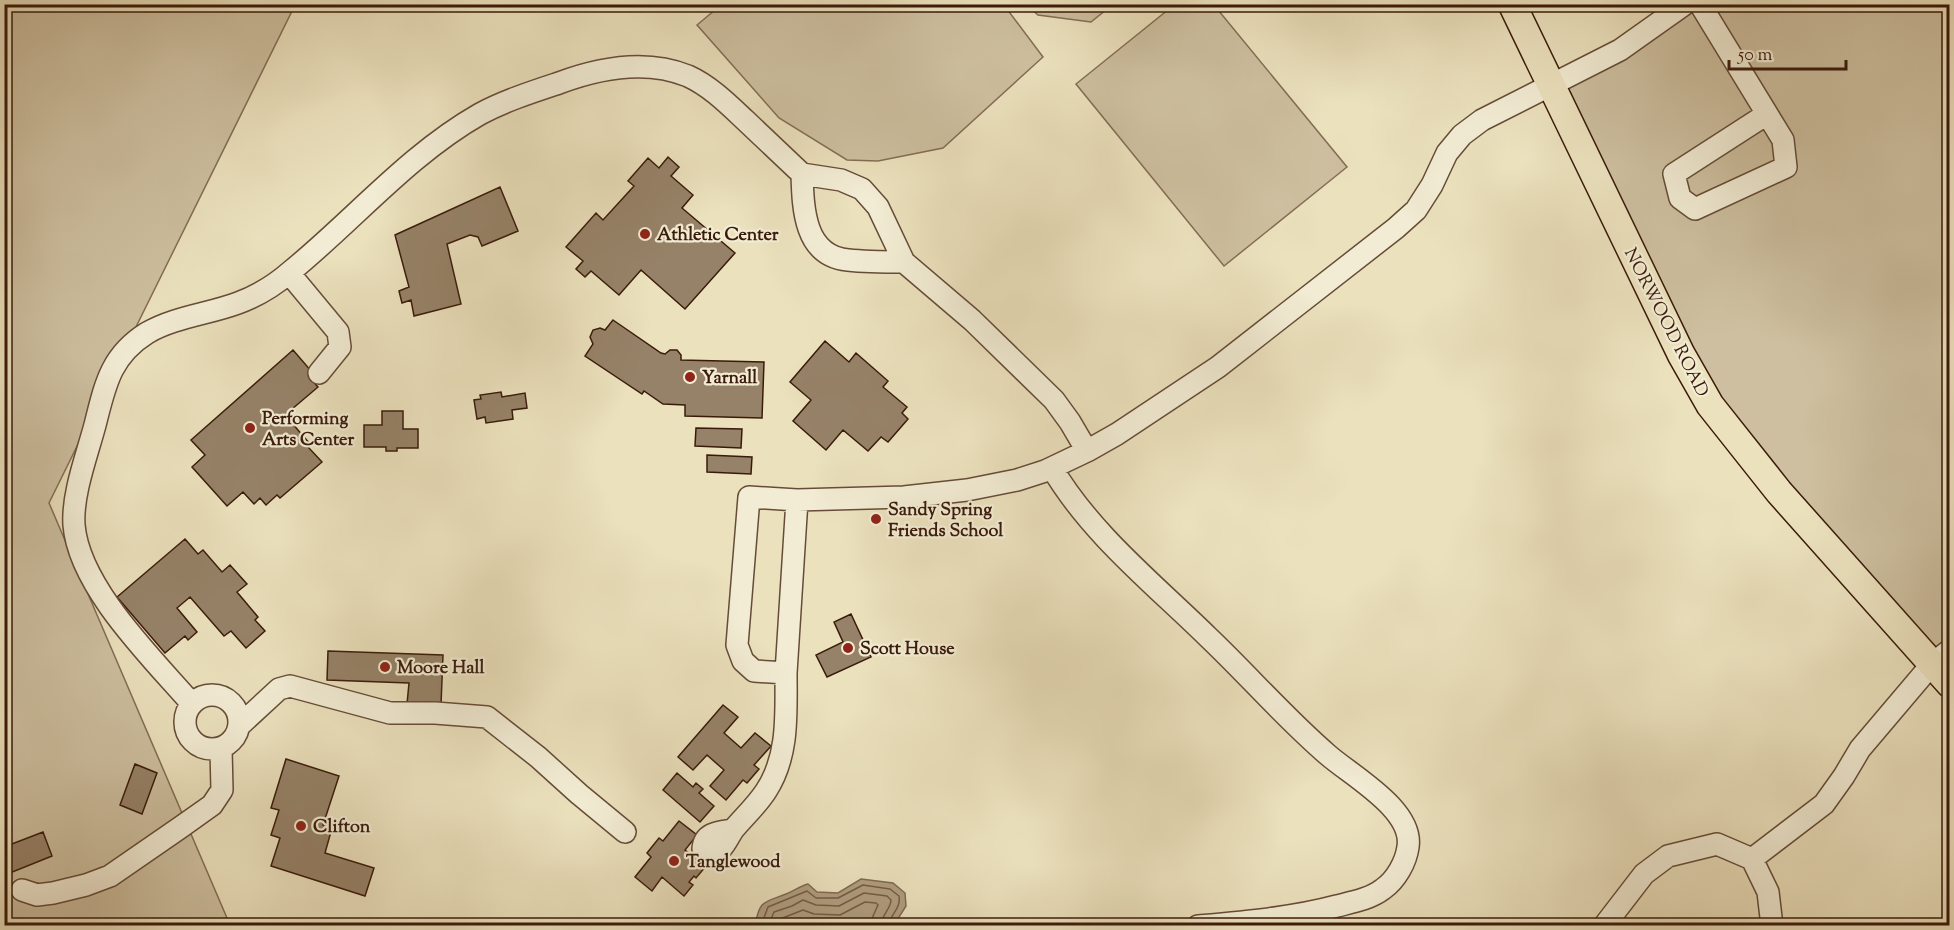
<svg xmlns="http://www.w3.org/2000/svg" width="1954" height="930" viewBox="0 0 1954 930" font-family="'Sorts Mill Goudy',serif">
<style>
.green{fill:#cdbf9f;stroke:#846d55;stroke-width:1.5}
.water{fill:#af9e80;stroke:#806a51;stroke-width:1.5}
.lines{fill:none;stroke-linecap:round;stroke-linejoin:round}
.shore{stroke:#745c46;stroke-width:1.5}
.building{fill:#968268;stroke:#3a1b0b;stroke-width:1.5}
.minor-casing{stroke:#664c38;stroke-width:24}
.major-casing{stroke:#3a1b0b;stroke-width:30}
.minor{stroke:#f2ecd4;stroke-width:21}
.major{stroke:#ebe1bd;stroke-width:27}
.poi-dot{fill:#8f2418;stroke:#f2ecd4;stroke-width:2}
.labels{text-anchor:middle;stroke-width:4.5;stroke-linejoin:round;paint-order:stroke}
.poi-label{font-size:18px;font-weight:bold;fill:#3a1b0b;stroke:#f2ecd4;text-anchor:start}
.street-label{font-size:18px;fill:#3a1b0b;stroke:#f2ecd4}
</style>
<rect width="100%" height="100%" fill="#ebe1bd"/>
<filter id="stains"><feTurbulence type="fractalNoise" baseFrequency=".00333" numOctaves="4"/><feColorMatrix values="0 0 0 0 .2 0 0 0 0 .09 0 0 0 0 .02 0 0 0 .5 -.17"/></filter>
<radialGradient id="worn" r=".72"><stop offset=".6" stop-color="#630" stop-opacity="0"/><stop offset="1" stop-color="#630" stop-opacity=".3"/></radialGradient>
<path class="green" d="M5,5H295L49,503L230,925L5,926Z
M721,5H1004L1043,57L943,148L878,161L847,160L779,118L697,25Z
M1027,5H1112L1091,22L1038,15Z
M1174,5H1214L1347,167L1224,266L1076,84Z
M1685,5H1949V684L1710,405L1550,86Z"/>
<path class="water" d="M861,879L893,883L905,893L906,906L894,925H755C760,899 764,903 786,894C794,891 800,886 808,884L817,892L838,893Z"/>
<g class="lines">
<path class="shore" d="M761,926L768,907L807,891L816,898H838L863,885L890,889L899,896C901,910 890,913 889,926
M768,926L774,912L792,906L803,900L816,905L839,906L864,893L887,896L891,900C891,909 881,915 881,926
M778,926L780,919L803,910L814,914L840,915L865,902L876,903L878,905L873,916L872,926"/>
</g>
<path class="building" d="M668,157L679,167L671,176L693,195L682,208L735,253L685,309L641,270L619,295L591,271L585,277L576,269L583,261L566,247L596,213L603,220L634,186L628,181L648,158L659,168Z
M500,187L518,231L482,246L478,237L470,235L447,244L461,304L414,316L411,300L402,303L399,291L409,287L395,235Z
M613,320L661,353L665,354L670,350H677L681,355V360L764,362L762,418L685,416V405L663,404L644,391L642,394L585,356L593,344L590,337L593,330L600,328L605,330Z
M825,341L849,362L856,353L888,381L883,387L907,407L902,413L908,419L888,442L881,437L868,451L843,430L826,450L793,421L811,400L790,382Z
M293,350L312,372L309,377L318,387L285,415L311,445L308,447L322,462L280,498L277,495L266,505L260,498L254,504L243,492L227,506L192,467L205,455L191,440Z
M501,392L502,397L525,393L527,408L512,410L513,419L486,423L485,417L477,419L474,400L481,399L480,395Z
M382,411H403V429H418V448H397V451H386V447H364V425H382Z
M696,428L742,429L741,448L695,446Z
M707,455L752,457L751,474L707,472Z
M185,539L198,554L203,550L222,572L230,565L247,584L237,592L258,617L255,620L265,631L246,648L231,631L224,636L190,597L177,608L197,632L188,640L185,636L165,653L117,597Z
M851,614L871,657L827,677L816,655L843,642L834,622Z
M328,651L443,655L441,705L407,704L409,683L327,680Z
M723,705L738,717L724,733L741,748L755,733L771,746L754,765L759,769L747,783L743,780L726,800L710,786L724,770L707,755L693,770L678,757Z
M286,759L339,776L323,825L332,828L325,853L374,868L365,896L271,866L280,838L271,835L279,810L271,808Z
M135,764L157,773L142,814L120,805Z
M677,773L693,787L696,783L703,789L699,793L714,806L700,822L663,790Z
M679,821L697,835L685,850L706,866L696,878L694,876L689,882L693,885L684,896L662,877L652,891L635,877L651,857L647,853L659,838L663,841Z
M43,832L52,856L5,875L4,847Z"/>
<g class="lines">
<defs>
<path id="minor" d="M1700,4L1783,140L1786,167L1695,209L1680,198L1674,174L1767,114
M904,262C886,262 866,262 848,260C804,256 803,208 802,174L841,180L862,189L878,207L904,262L972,320L1054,400L1070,422L1087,451
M289,273L338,332L340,347L319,373
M1052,468C1091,534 1154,584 1208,637C1249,676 1285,718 1328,755C1352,776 1414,810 1408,847C1406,862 1396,880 1383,889C1370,899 1353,902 1337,906C1292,918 1244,922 1198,926
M797,500L786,673L754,671L743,661L737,645L749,497L797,500L904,497L967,490L1017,480L1045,471L1087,451L1117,434L1218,367L1396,228L1416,210L1432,185L1447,153L1462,135L1482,120L1620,50L1685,4
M185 722a27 27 0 1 1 54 0a27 27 0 1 1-54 0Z
M192,704C152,658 79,587 74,525C72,494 87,455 95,425C105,386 110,356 147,333C174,317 209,314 238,303C257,296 275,285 290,272C354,220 408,155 480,114C504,101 532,92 559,83C599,68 646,59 688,76C710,86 728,104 745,120C764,138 783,156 802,174
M240,725L279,689L290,686L390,713H435L487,717L538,757L579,794L625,832
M733,830C720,832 704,832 703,849L708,854C722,854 726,841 733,830C744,817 757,805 766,791C789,756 786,714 786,673
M22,890L37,895L53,893L86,885L110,876L181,827L212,805L222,790L221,749
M1604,926L1644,874L1668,856L1717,844L1752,859
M1772,926L1768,892L1752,859L1824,804L1844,776L1860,749L1932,664L1950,650"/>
<path id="major" d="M1512,4L1681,354L1710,405L1779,492L1950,684"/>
</defs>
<use href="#minor" class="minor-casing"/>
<use href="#major" class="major-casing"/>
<use href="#minor" class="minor"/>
<use href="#major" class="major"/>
</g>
<g class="poi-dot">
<circle cx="645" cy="234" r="6"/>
<circle cx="690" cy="377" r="6"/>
<circle cx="250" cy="428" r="6"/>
<circle cx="876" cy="519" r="6"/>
<circle cx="848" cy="648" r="6"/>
<circle cx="385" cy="667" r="6"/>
<circle cx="301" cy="826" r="6"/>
<circle cx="674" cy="861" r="6"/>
</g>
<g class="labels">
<g class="poi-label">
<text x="657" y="240">Athletic Center</text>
<text x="702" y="383">Yarnall</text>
<text x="262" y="424">Performing<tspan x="262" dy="21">Arts Center</tspan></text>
<text x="888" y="515">Sandy Spring<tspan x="888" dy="21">Friends School</tspan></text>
<text x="860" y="654">Scott House</text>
<text x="397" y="673">Moore Hall</text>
<text x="313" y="832">Clifton</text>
<text x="686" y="867">Tanglewood</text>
</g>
<g class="street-label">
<text transform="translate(1667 322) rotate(63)" y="6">NORWOOD ROAD</text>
</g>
</g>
<rect width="1954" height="930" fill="none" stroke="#ebe1bd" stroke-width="24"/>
<rect x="6" y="6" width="1942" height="918" fill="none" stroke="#3a1b0b" stroke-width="3"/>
<rect x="12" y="12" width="1930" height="906" fill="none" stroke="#3a1b0b" stroke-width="1.5"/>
<path d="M1729 60v9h117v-9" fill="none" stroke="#3a1b0b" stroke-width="3"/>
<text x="1738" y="60" font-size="18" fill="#3a1b0b" stroke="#f2ecd4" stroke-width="4.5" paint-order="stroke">50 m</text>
<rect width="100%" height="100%" filter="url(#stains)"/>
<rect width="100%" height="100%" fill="url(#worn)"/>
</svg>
